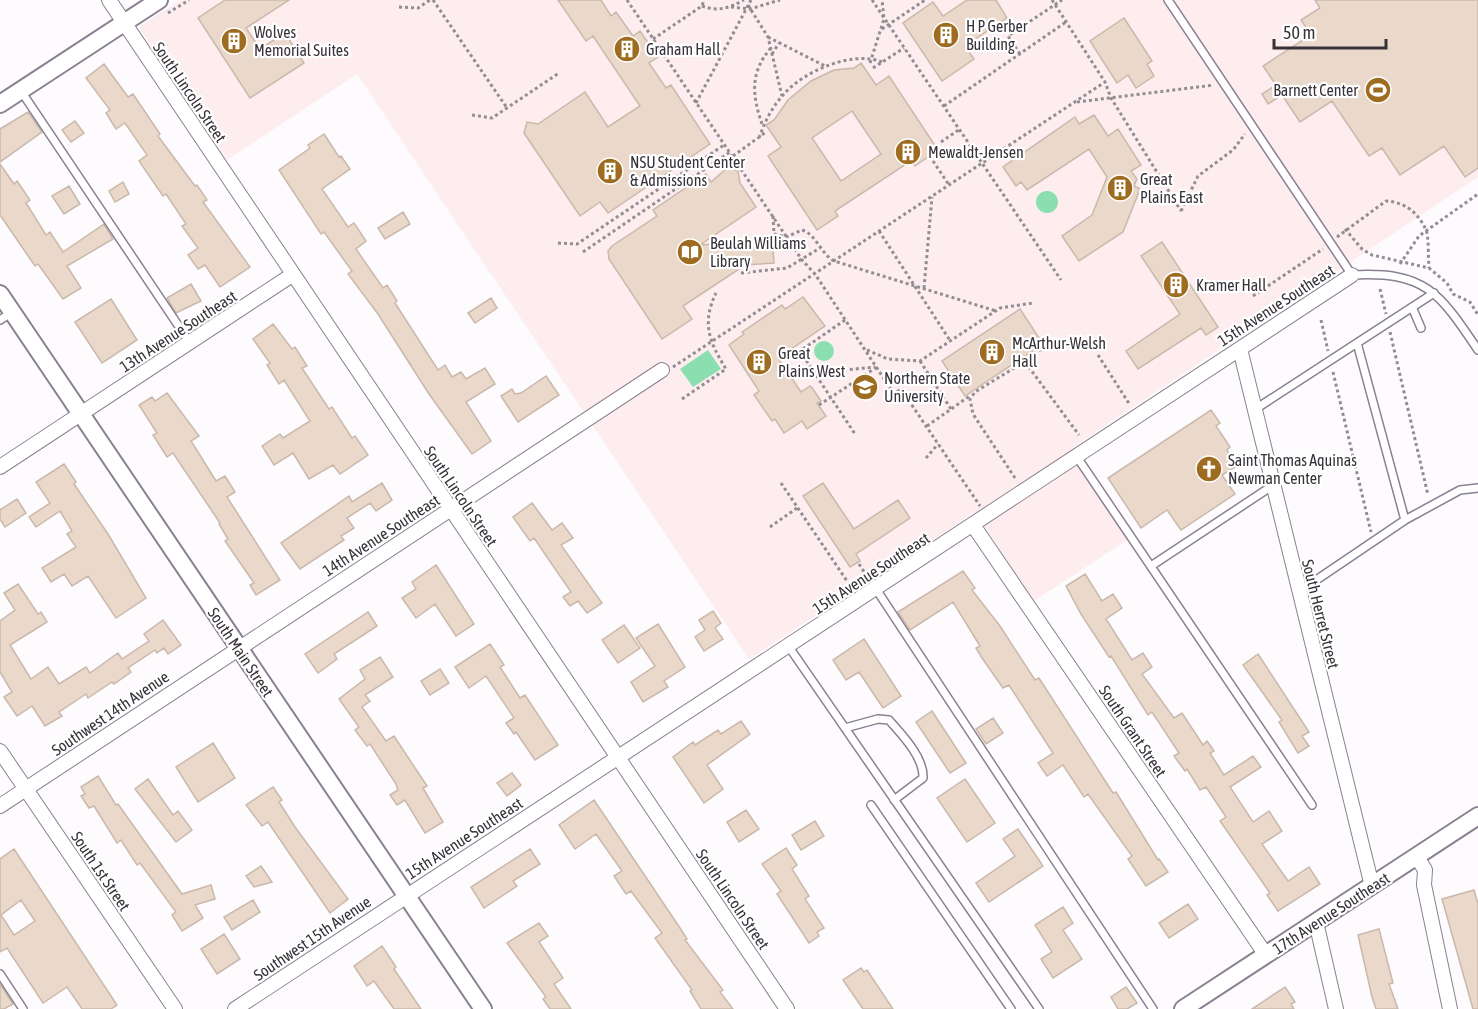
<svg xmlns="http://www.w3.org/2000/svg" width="1478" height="1009" viewBox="0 0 1478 1009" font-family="'Asap Condensed',sans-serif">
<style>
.education{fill:#fdedef}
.green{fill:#8bdeb0}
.building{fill:#ead8ca;stroke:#cab8ab;stroke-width:1.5;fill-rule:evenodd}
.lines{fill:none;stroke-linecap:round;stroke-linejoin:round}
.service-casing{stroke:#8b8091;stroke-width:10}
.minor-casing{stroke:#8b8091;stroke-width:16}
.tertiary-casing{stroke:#8b8091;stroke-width:20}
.path{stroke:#918e93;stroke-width:3;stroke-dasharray:3 3;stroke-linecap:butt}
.service{stroke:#fff;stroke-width:7}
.minor{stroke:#fff;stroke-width:14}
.tertiary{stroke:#fff;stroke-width:16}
.labels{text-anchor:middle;stroke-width:4.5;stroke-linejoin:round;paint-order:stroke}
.poi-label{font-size:16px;fill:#373239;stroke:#fff;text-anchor:start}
.street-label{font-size:16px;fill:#373239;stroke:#fff}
</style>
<rect width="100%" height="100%" fill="#fdfbfe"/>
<path class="education" d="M180,0H1478V177L1072,448L1132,537L1034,601L975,512L749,659L357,74L227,160L139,27Z"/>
<path class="green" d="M1036 202a11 11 0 1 1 22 0a11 11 0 1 1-22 0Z
M814 351a10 10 0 1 1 20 0a10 10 0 1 1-20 0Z
M708,350L721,369L693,387L680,369Z"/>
<path class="building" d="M225,0H289L246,28L260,49L285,33L304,63L250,98L198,18Z
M558,0H601L611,16L616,12L633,36L640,31L658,57L649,63L666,88L671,85L710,144L608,213L600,202L580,216L524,133L527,122L538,124L585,92L608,127L640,106L593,36L586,41Z
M967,0H996L1007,18L965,46L974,59L942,81L903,23L933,2L943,16Z
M1315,0H1478V168L1465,177L1444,146L1400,175L1382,148L1369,156L1332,101L1300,122L1282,95L1268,104L1262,94L1276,85L1263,66L1311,35L1301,20L1320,8Z
M1124,18L1152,61L1147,64L1154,76L1136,88L1128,75L1117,83L1090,41Z
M861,63L876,85L889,76L938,150L915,166L912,160L835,211L838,216L817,230L768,156L781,147L766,125L774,120L788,100L811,81L834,70L854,68ZM852,111L881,154L841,181L812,138Z
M104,64L128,97L133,94L160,134L158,136L195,186L197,185L207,200L203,202L250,267L220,287L205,265L198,269L188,255L198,248L182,226L186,224L166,194L163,196L139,161L147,155L125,123L116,129L106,113L110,110L86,78Z
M28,112L42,132L0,162V129Z
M1094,115L1108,136L1118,129L1141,165L1131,171L1137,179L1134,186L1140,189L1123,232L1079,261L1062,236L1092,215L1107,177L1089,149L1027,190L1021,182L1016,186L1003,167L1075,117L1079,124Z
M75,121L84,133L71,142L62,130Z
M324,134L339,157L341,156L350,169L322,189L348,227L354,223L366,241L356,249L383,288L387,285L397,301L395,303L438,370L445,365L452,377L461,372L466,379L485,368L495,384L466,402L491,441L472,454L429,394L378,314L348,274L352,271L324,232L321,234L279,170L310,148L308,145Z
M0,164L14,184L17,181L30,200L26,203L46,235L50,232L63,252L104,224L113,239L67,266L81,288L63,299L38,264L35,266L0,215Z
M728,167L738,171L740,183L756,207L700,245L772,239L774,263L745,265L683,306L692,319L662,339L609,259L608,251L612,246L657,216L653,210L706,174L711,182Z
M123,182L129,194L115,202L109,191Z
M69,186L80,204L64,214L52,196Z
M403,212L410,224L385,239L378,228Z
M1162,242L1218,327L1206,335L1201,328L1138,369L1126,351L1180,314L1141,256Z
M191,284L201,301L176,313L167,298Z
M803,297L825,326L778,358L801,392L810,386L813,389L821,401L817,403L826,416L807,429L802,421L784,433L775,419L772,421L754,395L759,391L729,345L744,334L742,332L782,305L785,309Z
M491,298L497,308L475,323L468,313Z
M111,299L137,340L102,363L75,322Z
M1020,309L1043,344L965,396L942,361Z
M273,324L292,349L295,347L307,366L302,368L329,409L332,407L352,438L355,436L368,455L340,474L333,465L309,479L293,453L274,465L262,446L280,434L283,438L310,421L284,380L279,384L267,365L270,363L253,339Z
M546,376L559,395L518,422L501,396L512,389L515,394L521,393Z
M167,393L199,436L191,441L216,481L225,476L235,492L227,497L280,580L256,595L250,585L254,583L225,541L228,539L219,524L220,523L173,453L167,457L153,435L157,433L139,405L152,397L155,401Z
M1211,410L1220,423L1216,426L1230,447L1227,450L1237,466L1222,475L1235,494L1181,530L1167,510L1141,528L1108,478Z
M64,464L76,482L74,484L108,534L146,598L116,618L88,576L72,586L64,574L51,582L42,568L76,547L67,534L72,531L60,511L36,527L29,517L50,503L36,482Z
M382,483L392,500L376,511L370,503L347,518L354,528L341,536L344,540L300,569L281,543L349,496L352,502Z
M823,483L854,529L898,500L910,518L856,554L860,561L850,567L803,496Z
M17,499L26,513L5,527L0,519V510Z
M532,503L552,530L562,523L573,538L561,545L602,603L587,613L578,601L570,606L563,597L571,592L534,538L530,541L513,517Z
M436,565L474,624L456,636L435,604L416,618L402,598L416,589L412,582Z
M963,571L975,588L972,590L1000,626L1035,680L1039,678L1113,793L1116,792L1158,860L1159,859L1168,872L1146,886L1128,859L1132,856L1088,794L1084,797L1063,765L1047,776L1038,763L1053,753L1009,685L1003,688L982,658L976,648L980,646L953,602L910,630L898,612Z
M1085,574L1102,601L1113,594L1122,608L1106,619L1132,660L1143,653L1152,667L1142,674L1174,718L1182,713L1203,745L1207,741L1214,751L1210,753L1224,775L1253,756L1261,767L1230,787L1253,822L1269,811L1282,831L1262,844L1288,881L1309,867L1320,884L1278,911L1267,895L1270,893L1220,821L1226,817L1206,787L1200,790L1187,769L1185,771L1174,756L1179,753L1152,712L1148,715L1111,656L1109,657L1081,614L1066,586Z
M18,584L38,614L41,612L47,622L10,645L31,679L48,667L59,684L86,667L90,673L118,653L122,659L149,641L144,634L163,620L181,645L168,654L164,648L157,653L155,650L128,668L131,672L114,684L112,682L88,698L86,694L59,712L62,716L45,726L32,706L17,716L4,697L12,692L0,672V621L15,610L4,593Z
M713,611L721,623L715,628L723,639L704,651L695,637L705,630L699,620Z
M368,612L377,626L334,654L337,659L318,673L305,654Z
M658,624L685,667L664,681L668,687L643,702L631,682L655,666L636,638Z
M624,625L640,648L618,663L602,640Z
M864,639L901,696L883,708L859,672L846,680L833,660Z
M490,644L504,665L500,667L520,698L525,695L558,745L535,760L516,732L514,734L506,723L514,718L486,676L469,688L455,667Z
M1258,654L1309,732L1302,736L1309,746L1298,753L1279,722L1282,720L1243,665Z
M380,657L393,677L365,695L370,701L362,707L386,741L394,736L427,786L423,788L443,822L425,833L405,800L397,805L390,795L398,790L396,784L370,744L367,746L355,730L359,727L339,699L365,679L360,670Z
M440,669L449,683L430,695L421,681Z
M932,711L966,763L950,773L916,722Z
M993,718L1003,733L986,744L976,729Z
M741,721L750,734L707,765L723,789L704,803L673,757L693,742L695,745L718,730L721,734Z
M213,743L235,778L198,802L176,767Z
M512,773L521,785L507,796L497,783Z
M98,776L116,805L118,804L182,894L211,885L215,899L195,905L203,918L182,931L172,915L176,912L140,863L137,865L121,840L117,843L94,806L89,808L81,796L85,794L81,787Z
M148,779L173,815L178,811L192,830L176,842L135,789Z
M965,779L995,823L967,842L937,798Z
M273,787L282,800L279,802L295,827L348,899L330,913L268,822L262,826L246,805Z
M594,800L680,928L687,939L685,940L723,990L720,992L733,1009H701L690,991L692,990L655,938L662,933L631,891L626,894L614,876L622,871L596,834L575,849L559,825Z
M746,810L759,829L739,842L727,822Z
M815,821L824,836L801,850L792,835Z
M1018,829L1043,866L989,902L976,883L1015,856L1003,839Z
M786,848L797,865L792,869L809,896L805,899L824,928L817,932L819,936L809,943L777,894L781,891L762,864Z
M14,849L117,1005L111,1009H82L67,987L43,1003L7,948L0,952V859ZM21,900L35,921L14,935L1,915Z
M530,849L540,864L513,881L517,886L484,908L471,887Z
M261,866L272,882L254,887L246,876Z
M1474,890L1478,904V1009H1473L1442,899Z
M253,900L260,912L232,930L224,917Z
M1188,904L1198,919L1169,938L1159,923Z
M1063,907L1073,923L1063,930L1082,959L1053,978L1041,959L1052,952L1035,925Z
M539,923L548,936L539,942L563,978L554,984L571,1009H550L543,999L546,997L507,943Z
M1379,929L1393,983L1389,984L1398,1009H1376L1372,997L1358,935Z
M224,934L240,959L217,974L201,949Z
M382,946L396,967L394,969L421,1009H394L374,981L367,986L354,966Z
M861,968L864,972L867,970L893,1009H863L843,980Z
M0,984L13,1004L4,1009H0Z
M1126,987L1137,1003L1127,1009H1118L1111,997Z
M1285,987L1295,1002L1291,1004L1294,1009H1252Z"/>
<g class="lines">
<defs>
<path id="service" d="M1168,0L1352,275C1425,271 1439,292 1478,350
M21,91L190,343
M1412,307L1421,328
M0,320L12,312
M1357,343L1434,293
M1254,410L1357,343L1405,520L1300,591
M1077,457L1312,805
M1405,520L1460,490L1478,488
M1151,566L1272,486
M876,589L1153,1009
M789,647L1039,1009
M845,728L878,719L889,720C902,735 924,757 923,778L894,800
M871,805L1011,1009
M0,974L23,1009"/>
<path id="minor" d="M109,0L787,1009
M1240,349L1372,886
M0,467L292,275
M973,525L1266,955
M0,751L175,1009
M0,806L662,370
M1417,857L1425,870L1424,885L1450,1009
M1316,922L1336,1009
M235,1009L1352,275"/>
<path id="tertiary" d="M0,104L159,0
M0,294L483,1009
M1183,1009L1478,816"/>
</defs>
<use href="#service" class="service-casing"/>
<use href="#minor" class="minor-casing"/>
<use href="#tertiary" class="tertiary-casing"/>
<path class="path" d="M433,0L507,108
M627,0L802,260L815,274L894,394L901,389L980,506
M872,0L1061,280
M1052,0L1105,82L1111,98L1181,211
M748,5L768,37L782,96
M702,6C718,12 729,8 744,0
M399,7L418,8L430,0
M731,7L750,9L780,0
M168,13L189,0
M1001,26L1008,36
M882,29L925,0
M768,37L825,66
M653,39L702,6L704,0
M772,54L779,43
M1020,54L1008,36L1062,0
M870,63L884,19L882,0
M873,68L904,48
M1077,102L1214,85
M696,103L751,0
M944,106L1066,22
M472,115L492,118L559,73
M762,124C752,95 750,73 770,49
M759,138C765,121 772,107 784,94C804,71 853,50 882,62
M941,142L960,129
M733,156L766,132
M933,161L949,185
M1181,211L1198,176L1233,150L1245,134
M773,216L774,234L786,237L802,230C816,234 821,254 834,261L996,311
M1345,229L1362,249L1372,255L1429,268L1447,283L1453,294L1470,302L1478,315
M879,231L951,342
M1337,237L1386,201C1404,202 1418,212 1426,230C1429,237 1428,258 1429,268
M558,243L577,244L724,145
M583,252L730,152
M1400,264L1419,236L1478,194
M741,273L787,268L820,248
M924,288L932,197
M1380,289L1386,314
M1253,296L1323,249
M845,320L800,351L855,434
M1321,320L1328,351
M1390,332L1428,495
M867,350L888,359L920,361L1000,308L1033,303
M1098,355L1130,405
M920,361L951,409
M1019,365L1047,345
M673,367L1105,82
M1333,372L1371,532
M814,373L875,367
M682,399L726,369C710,343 701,324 716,293
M819,405L877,367
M927,426L971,395
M926,458L938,444
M1015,478L973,414L970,399L975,392L1019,365L1028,366L1079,435
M781,483L849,584
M770,527L797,508
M859,564L868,578"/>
<use href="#service" class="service"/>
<use href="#minor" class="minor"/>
<use href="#tertiary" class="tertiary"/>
</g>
<defs>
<symbol id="building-disc" viewBox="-11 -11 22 22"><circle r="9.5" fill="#9d6c20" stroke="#fff"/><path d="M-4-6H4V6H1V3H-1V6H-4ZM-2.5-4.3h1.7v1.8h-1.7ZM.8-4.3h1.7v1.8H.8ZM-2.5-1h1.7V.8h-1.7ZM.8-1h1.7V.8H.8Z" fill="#fff"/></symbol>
<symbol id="stadium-disc" viewBox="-11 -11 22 22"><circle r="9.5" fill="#9d6c20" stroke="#fff"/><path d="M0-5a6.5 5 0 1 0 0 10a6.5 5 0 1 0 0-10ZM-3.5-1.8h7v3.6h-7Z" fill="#fff"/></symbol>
<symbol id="library-disc" viewBox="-11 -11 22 22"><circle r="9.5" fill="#9d6c20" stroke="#fff"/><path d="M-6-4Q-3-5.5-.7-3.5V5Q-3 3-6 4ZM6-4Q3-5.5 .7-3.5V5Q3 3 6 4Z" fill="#fff"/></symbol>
<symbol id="university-disc" viewBox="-11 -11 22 22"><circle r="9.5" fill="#9d6c20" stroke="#fff"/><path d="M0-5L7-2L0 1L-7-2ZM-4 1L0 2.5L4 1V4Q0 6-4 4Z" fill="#fff"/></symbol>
<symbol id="church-disc" viewBox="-11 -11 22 22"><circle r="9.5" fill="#9d6c20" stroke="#fff"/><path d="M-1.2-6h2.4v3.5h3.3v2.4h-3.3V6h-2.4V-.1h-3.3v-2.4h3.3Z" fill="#fff"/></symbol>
</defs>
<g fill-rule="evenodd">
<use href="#building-disc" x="931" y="20" width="30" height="30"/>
<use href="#building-disc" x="219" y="26" width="30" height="30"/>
<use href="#building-disc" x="612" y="34" width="30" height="30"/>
<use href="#stadium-disc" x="1363" y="75" width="30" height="30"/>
<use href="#building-disc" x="893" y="137" width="30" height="30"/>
<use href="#building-disc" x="595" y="156" width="30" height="30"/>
<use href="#building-disc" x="1105" y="173" width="30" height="30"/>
<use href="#library-disc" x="675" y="237" width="30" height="30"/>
<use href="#building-disc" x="1161" y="270" width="30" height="30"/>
<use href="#building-disc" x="977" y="337" width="30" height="30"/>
<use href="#building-disc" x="744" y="347" width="30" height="30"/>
<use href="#university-disc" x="850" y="372" width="30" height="30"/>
<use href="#church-disc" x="1194" y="454" width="30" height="30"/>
</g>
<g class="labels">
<g class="poi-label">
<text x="966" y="32">H P Gerber<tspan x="966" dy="18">Building</tspan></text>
<text x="254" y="38">Wolves<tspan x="254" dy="18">Memorial Suites</tspan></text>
<text x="646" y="55">Graham Hall</text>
<text x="1358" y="96" text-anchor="end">Barnett Center</text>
<text x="928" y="158">Mewaldt-Jensen</text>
<text x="630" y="168">NSU Student Center<tspan x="630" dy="18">&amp; Admissions</tspan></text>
<text x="1140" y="185">Great<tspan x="1140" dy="18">Plains East</tspan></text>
<text x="710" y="249">Beulah Williams<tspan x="710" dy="18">Library</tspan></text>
<text x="1196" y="291">Kramer Hall</text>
<text x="1012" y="349">McArthur-Welsh<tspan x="1012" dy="18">Hall</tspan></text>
<text x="778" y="359">Great<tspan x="778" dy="18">Plains West</tspan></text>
<text x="884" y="384">Northern State<tspan x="884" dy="18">University</tspan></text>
<text x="1228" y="466">Saint Thomas Aquinas<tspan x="1228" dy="18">Newman Center</tspan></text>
</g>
<g class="street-label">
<text transform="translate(190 92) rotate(56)" y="6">South Lincoln Street</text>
<text transform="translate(1276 305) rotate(-33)" y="6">15th Avenue Southeast</text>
<text transform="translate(178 331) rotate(-33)" y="6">13th Avenue Southeast</text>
<text transform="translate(461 496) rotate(56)" y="6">South Lincoln Street</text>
<text transform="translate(381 535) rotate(-33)" y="6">14th Avenue Southeast</text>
<text transform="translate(871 573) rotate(-33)" y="6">15th Avenue Southeast</text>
<text transform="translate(1321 614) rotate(76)" y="6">South Herret Street</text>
<text transform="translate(241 652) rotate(56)" y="6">South Main Street</text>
<text transform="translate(110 713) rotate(-34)" y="6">Southwest 14th Avenue</text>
<text transform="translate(1133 731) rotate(56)" y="6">South Grant Street</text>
<text transform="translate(464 838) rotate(-33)" y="6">15th Avenue Southeast</text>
<text transform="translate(101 871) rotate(56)" y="6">South 1st Street</text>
<text transform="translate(733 899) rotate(56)" y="6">South Lincoln Street</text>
<text transform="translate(1331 913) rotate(-33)" y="6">17th Avenue Southeast</text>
<text transform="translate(312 938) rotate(-34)" y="6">Southwest 15th Avenue</text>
</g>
</g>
<path d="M1274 39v9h112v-9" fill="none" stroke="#373239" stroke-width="3"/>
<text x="1283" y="39" font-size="18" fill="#373239" stroke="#ffffff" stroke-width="4.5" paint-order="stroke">50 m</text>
</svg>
